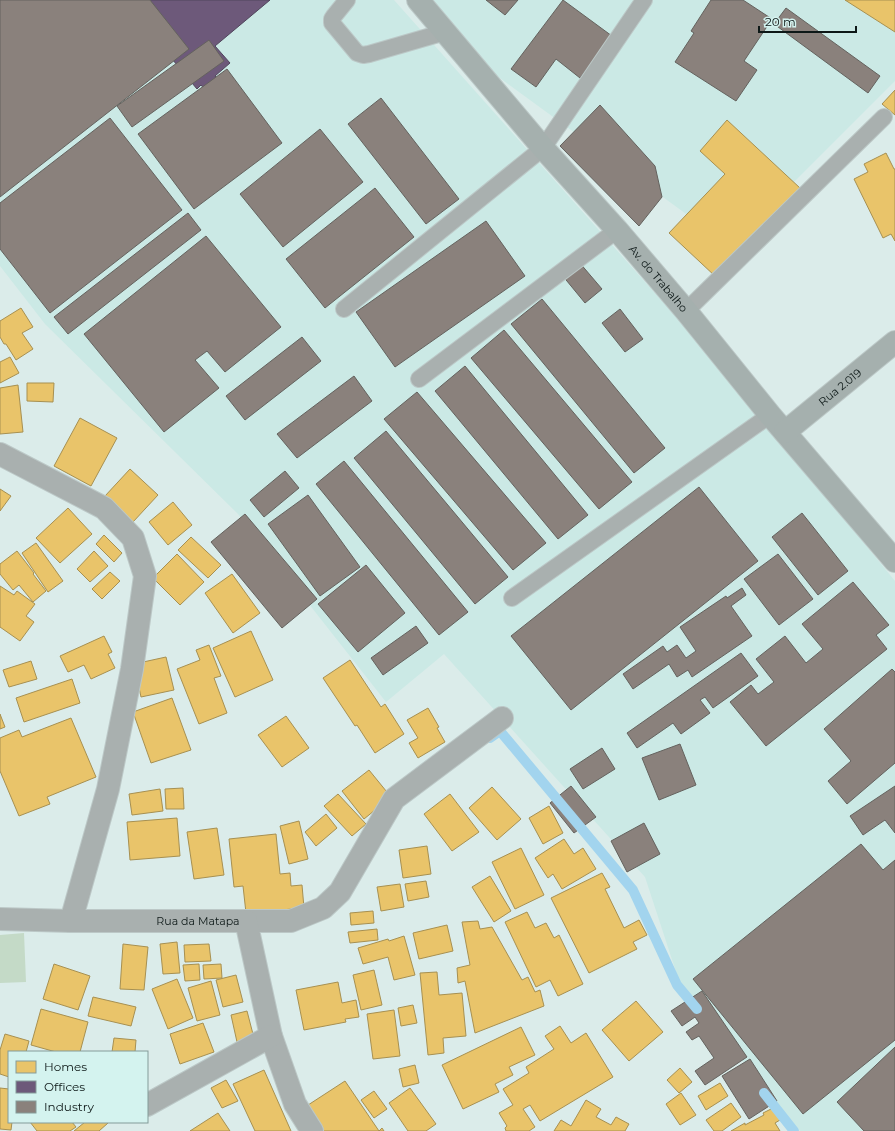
<svg xmlns="http://www.w3.org/2000/svg" width="895" height="1131" viewBox="0 0 895 1131" font-family="Montserrat,sans-serif">
<style>
.built{fill:#cbe9e5}
.green{fill:#c4dac7}
.homes{fill:#e9c46a;stroke:#a79051}
.offices{fill:#6d597a;stroke:#50465c}
.industry{fill:#8a817c;stroke:#64625e}
.lines{fill:none;stroke-linecap:round;stroke-linejoin:round}
.stream{stroke:#a2d4ee;stroke-width:10}
.lane-casing{stroke:#bcc8c7;stroke-width:18}
.street-casing{stroke:#bcc8c7;stroke-width:24}
.secondary-casing{stroke:#bcc8c7;stroke-width:24}
.lane{stroke:#a9b0af;stroke-width:16}
.street{stroke:#a9b0af;stroke-width:22}
.secondary{stroke:#a5b0ae;stroke-width:22}
.labels{text-anchor:middle;stroke-width:4;stroke-linejoin:round;paint-order:stroke}
.street-label{font-size:11px;fill:#0d1817;stroke:#d4f3ef}
</style>
<rect width="100%" height="100%" fill="#dbecea"/>
<path class="built" d="M0,0H394L719,365L895,581V1131H800L680,984L645,877L444,654L386,702L238,514L45,324L0,266Z
M432,0H895V81L730,246L497,76Z"/>
<path class="green" d="M24,933L26,982L0,983V935Z"/>
<path class="homes" d="M845,0H895V32Z
M895,90V115L882,104Z
M727,120L800,188L716,277L669,233L725,174L700,151Z
M886,153L894,169H895V241L891,234L883,238L854,179L868,172L864,164Z
M21,308L33,327L22,333L33,349L16,360L6,344H4L0,337V321Z
M10,357L19,373L0,383V362Z
M27,383H54L53,402L27,401Z
M18,385L23,432L0,434V388Z
M80,418L117,438L91,486L54,466Z
M130,469L158,495L133,522L105,496Z
M0,489L11,496L0,511Z
M173,502L192,525L168,545L149,522Z
M68,508L92,534L60,563L36,538Z
M104,535L122,553L114,562L96,544Z
M191,537L221,565L208,578L178,550Z
M36,543L63,581L48,592L22,553Z
M17,551L34,573L33,574L46,591L33,602L19,585L13,590L0,574V564Z
M94,551L108,566L90,582L77,569Z
M177,554L204,582L180,605L153,578Z
M110,572L120,581L102,599L92,589Z
M232,574L260,613L233,633L205,593Z
M0,586L14,595L17,591L35,604L26,616L34,622L20,641L0,627Z
M251,631L273,680L235,697L213,648Z
M104,636L112,652L108,654L115,668L91,679L84,665L68,672L60,656Z
M209,645L221,676L214,678L227,713L199,724L177,669L200,660L196,650Z
M166,657L174,690L141,697L134,664Z
M350,660L381,707L385,704L404,734L375,753L357,725L355,726L323,678Z
M31,661L37,679L9,687L3,670Z
M72,679L80,703L24,722L16,698Z
M172,698L191,750L151,763L133,712Z
M428,708L439,727L437,728L445,742L418,758L409,743L418,738L407,720Z
M0,714L5,727L0,729Z
M286,716L309,748L282,767L258,735Z
M71,718L96,777L47,797L50,804L19,816L0,771V738L19,730L22,737Z
M369,770L391,797L364,819L342,791Z
M492,787L521,819L497,840L469,808Z
M183,788L184,809H166L165,789Z
M160,789L163,811L132,815L129,794Z
M338,794L366,824L352,836L324,806Z
M450,794L479,832L452,851L424,814Z
M549,806L563,833L543,844L529,818Z
M326,814L337,828L316,846L305,832Z
M177,818L180,856L130,860L127,822Z
M299,821L308,859L289,864L280,826Z
M217,828L224,875L194,879L187,832Z
M276,834L280,874L290,873L291,886L302,885L304,908L246,913L243,886L234,887L229,839Z
M564,839L574,854L583,848L596,869L562,889L553,874L548,878L535,858Z
M427,846L431,874L403,878L399,850Z
M521,848L544,895L515,909L492,862Z
M602,873L610,887L605,889L624,928L639,920L647,935L633,942L637,949L589,973L551,898Z
M490,876L511,911L494,922L472,887Z
M426,881L429,897L408,901L405,884Z
M400,884L404,907L381,911L377,887Z
M373,911L374,923L351,925L350,913Z
M527,912L535,928L546,923L554,938L559,935L583,984L558,996L550,980L536,987L505,922Z
M478,921L480,929L492,927L522,980L528,977L535,992L540,990L544,1006L475,1033L465,981L458,983L457,968L470,965L462,922Z
M447,925L453,951L419,959L413,933Z
M377,929L378,940L350,943L348,932Z
M404,936L415,975L394,980L388,957L363,964L358,948L388,939L389,941Z
M177,942L180,973L163,974L160,944Z
M123,944L148,947L144,990L120,989Z
M209,944L211,961L185,962L184,945Z
M54,964L90,976L78,1010L43,999Z
M199,964L200,980L185,981L183,965Z
M221,964L222,978L204,979L203,965Z
M374,970L382,1005L361,1010L353,975Z
M437,972L439,995L462,993L466,1036L443,1038L444,1053L428,1055L420,973Z
M236,975L243,1002L223,1007L216,980Z
M177,979L193,1018L168,1029L152,989Z
M211,981L220,1015L197,1021L188,988Z
M338,982L342,1003L356,1000L359,1017L345,1019L346,1022L304,1030L296,990Z
M93,997L136,1007L131,1026L88,1016Z
M636,1001L663,1032L629,1061L602,1030Z
M413,1005L417,1023L401,1026L398,1008Z
M41,1009L88,1022L80,1052H56L31,1045Z
M394,1010L400,1056L373,1059L367,1014Z
M247,1011L254,1038L237,1042L231,1015Z
M203,1023L214,1052L180,1064L170,1034Z
M560,1026L571,1043L586,1033L613,1077L540,1121L530,1105L523,1109L535,1127L529,1131H506L505,1128L507,1126L499,1113L513,1105L503,1089L529,1073L526,1067L554,1049L545,1036Z
M521,1027L535,1055L509,1067L513,1075L495,1084L499,1092L463,1109L442,1065Z
M5,1034L29,1041L26,1052H9V1077L0,1074V1050Z
M114,1038L136,1040L135,1052H112Z
M415,1065L419,1083L403,1087L399,1069Z
M680,1068L692,1082L679,1093L667,1080Z
M264,1070L291,1131H255L233,1084Z
M226,1080L238,1101L222,1108L211,1088Z
M345,1081L379,1131L382,1128L384,1131H321L305,1107Z
M720,1083L728,1096L706,1110L698,1096Z
M0,1088L9,1089V1122H12L11,1130L0,1129Z
M410,1088L436,1124L426,1131H408L389,1103Z
M374,1091L387,1109L374,1118L361,1100Z
M681,1093L696,1115L680,1125L666,1104Z
M586,1100L601,1109L596,1117L611,1125L616,1117L629,1124L625,1131H554L561,1120L571,1126Z
M731,1103L741,1117L722,1131H714L706,1120Z
M773,1108L780,1120L775,1123L780,1131H731L745,1123V1125L764,1115L763,1113Z
M218,1113L230,1131H190Z
M30,1122H72L76,1127L70,1131H37Z
M85,1122H107L108,1123L99,1131H74Z"/>
<path class="offices" d="M123,0H270L215,46L230,63L215,76L230,95L218,105L201,85L197,89Z"/>
<path class="industry" d="M0,0H150L189,49L0,197Z
M486,0H518L505,15Z
M563,0L612,36L580,78L556,59L536,87L511,69Z
M711,0H743L772,19L744,61L757,70L736,101L675,62L694,33L691,31Z
M786,8L880,76L868,93L774,24Z
M209,40L224,61L132,127L117,106Z
M227,69L282,143L194,209L138,134Z
M381,98L459,199L426,224L348,124Z
M600,105L655,166L662,197L639,226L560,146Z
M110,118L182,210L50,313L0,249V203Z
M320,129L363,182L283,247L240,194Z
M375,188L414,237L325,308L286,259Z
M188,213L201,230L68,334L54,317Z
M486,221L525,276L395,367L356,312Z
M206,236L281,327L225,372L207,351L195,360L219,388L164,432L84,334Z
M579,262L602,289L585,303L562,275Z
M542,299L665,448L634,473L511,324Z
M620,309L643,339L625,352L602,323Z
M504,330L632,482L599,509L471,358Z
M302,337L321,361L245,420L226,396Z
M465,366L588,515L558,539L435,391Z
M354,376L372,401L297,458L277,434Z
M417,392L546,543L513,570L384,419Z
M386,431L508,577L475,604L354,458Z
M344,461L468,612L439,635L316,484Z
M285,471L299,488L264,517L250,500Z
M699,487L758,561L571,710L511,636Z
M308,495L360,567L320,596L268,524Z
M802,513L848,571L818,595L772,537Z
M245,514L317,599L282,628L211,542Z
M778,554L813,599L779,625L744,579Z
M366,565L405,613L358,652L318,604Z
M853,582L889,625L876,635L887,649L766,746L730,702L751,685L758,694L774,682L756,659L785,636L806,663L823,649L802,624Z
M742,588L746,595L731,606L752,636L692,677L688,670L677,677L669,664L633,689L623,674L663,646L667,652L677,645L686,658L696,651L680,627L726,596L727,598Z
M416,626L428,643L383,675L371,658Z
M741,653L758,676L713,708L705,697L700,700L710,713L681,734L673,723L637,748L627,733Z
M892,669L895,672V763L847,804L828,781L851,761L824,729Z
M680,744L696,785L659,800L642,758Z
M602,748L615,769L583,789L570,769Z
M571,786L596,817L574,833L550,803Z
M895,786V833L885,820L863,835L850,816Z
M644,823L660,854L627,872L611,841Z
M861,844L883,870L895,860V1040L803,1114L693,979Z
M702,991L747,1057L705,1085L695,1071L714,1058L699,1036L692,1040L686,1032L699,1023L695,1017L682,1026L671,1011Z
M895,1047V1131H864L837,1102Z
M750,1059L777,1101L749,1119L722,1076Z"/>
<g class="lines">
<path class="stream" d="M490,738L500,731L633,890L677,985L697,1009
M764,1093L794,1131"/>
<defs>
<path id="lane" d="M347,0L334,16L332,19V23L357,53L363,55L369,54L445,32
M344,309L543,148L644,0
M686,311L884,117
M419,379L617,230
M512,598L770,415"/>
<g id="street">
<path d="M0,454L104,508L133,538L145,576L132,669L108,789L71,921"/>
<path id="s1" d="M0,919L71,921H291L323,908L340,892L394,799L502,718"/>
<path d="M246,921L271,1036L295,1104L312,1131"/>
<path d="M147,1105L271,1036"/>
</g>
<g id="secondary">
<path id="s2" d="M418,0L543,148L617,230L686,311L770,415L895,561"/>
<path id="s3" d="M785,432L895,342"/>
</g>
</defs>
<use href="#lane" class="lane-casing"/>
<use href="#street" class="street-casing"/>
<use href="#secondary" class="secondary-casing"/>
<use href="#lane" class="lane"/>
<use href="#street" class="street"/>
<use href="#secondary" class="secondary"/>
</g>
<g class="labels">
<g class="street-label">
<text dy="4" stroke="none"><textPath href="#s2" startOffset="368">Av. do Trabalho</textPath></text>
<text dy="4" stroke="none"><textPath href="#s3" startOffset="71">Rua 2.019</textPath></text>
<text dy="4" stroke="none"><textPath href="#s1" startOffset="198">Rua da Matapa</textPath></text>
</g>
</g>
<rect x="8" y="1051" width="140" height="72" fill="#d4f3ef" stroke="#849b99"/>
<rect x="16" y="1061" width="20" height="12" fill="#e9c46a" stroke="#849b99"/>
<text x="44" y="1071" font-size="12" fill="#0d1817">Homes</text>
<rect x="16" y="1081" width="20" height="12" fill="#6d597a" stroke="#849b99"/>
<text x="44" y="1091" font-size="12" fill="#0d1817">Offices</text>
<rect x="16" y="1101" width="20" height="12" fill="#8a817c" stroke="#849b99"/>
<text x="44" y="1111" font-size="12" fill="#0d1817">Industry</text>
<path d="M759 26v6h97v-6" fill="none" stroke="#0d1817" stroke-width="2"/>
<text x="765" y="26" font-size="12" fill="#0d1817" stroke="#d4f3ef" stroke-width="3" paint-order="stroke">20 m</text>
</svg>
